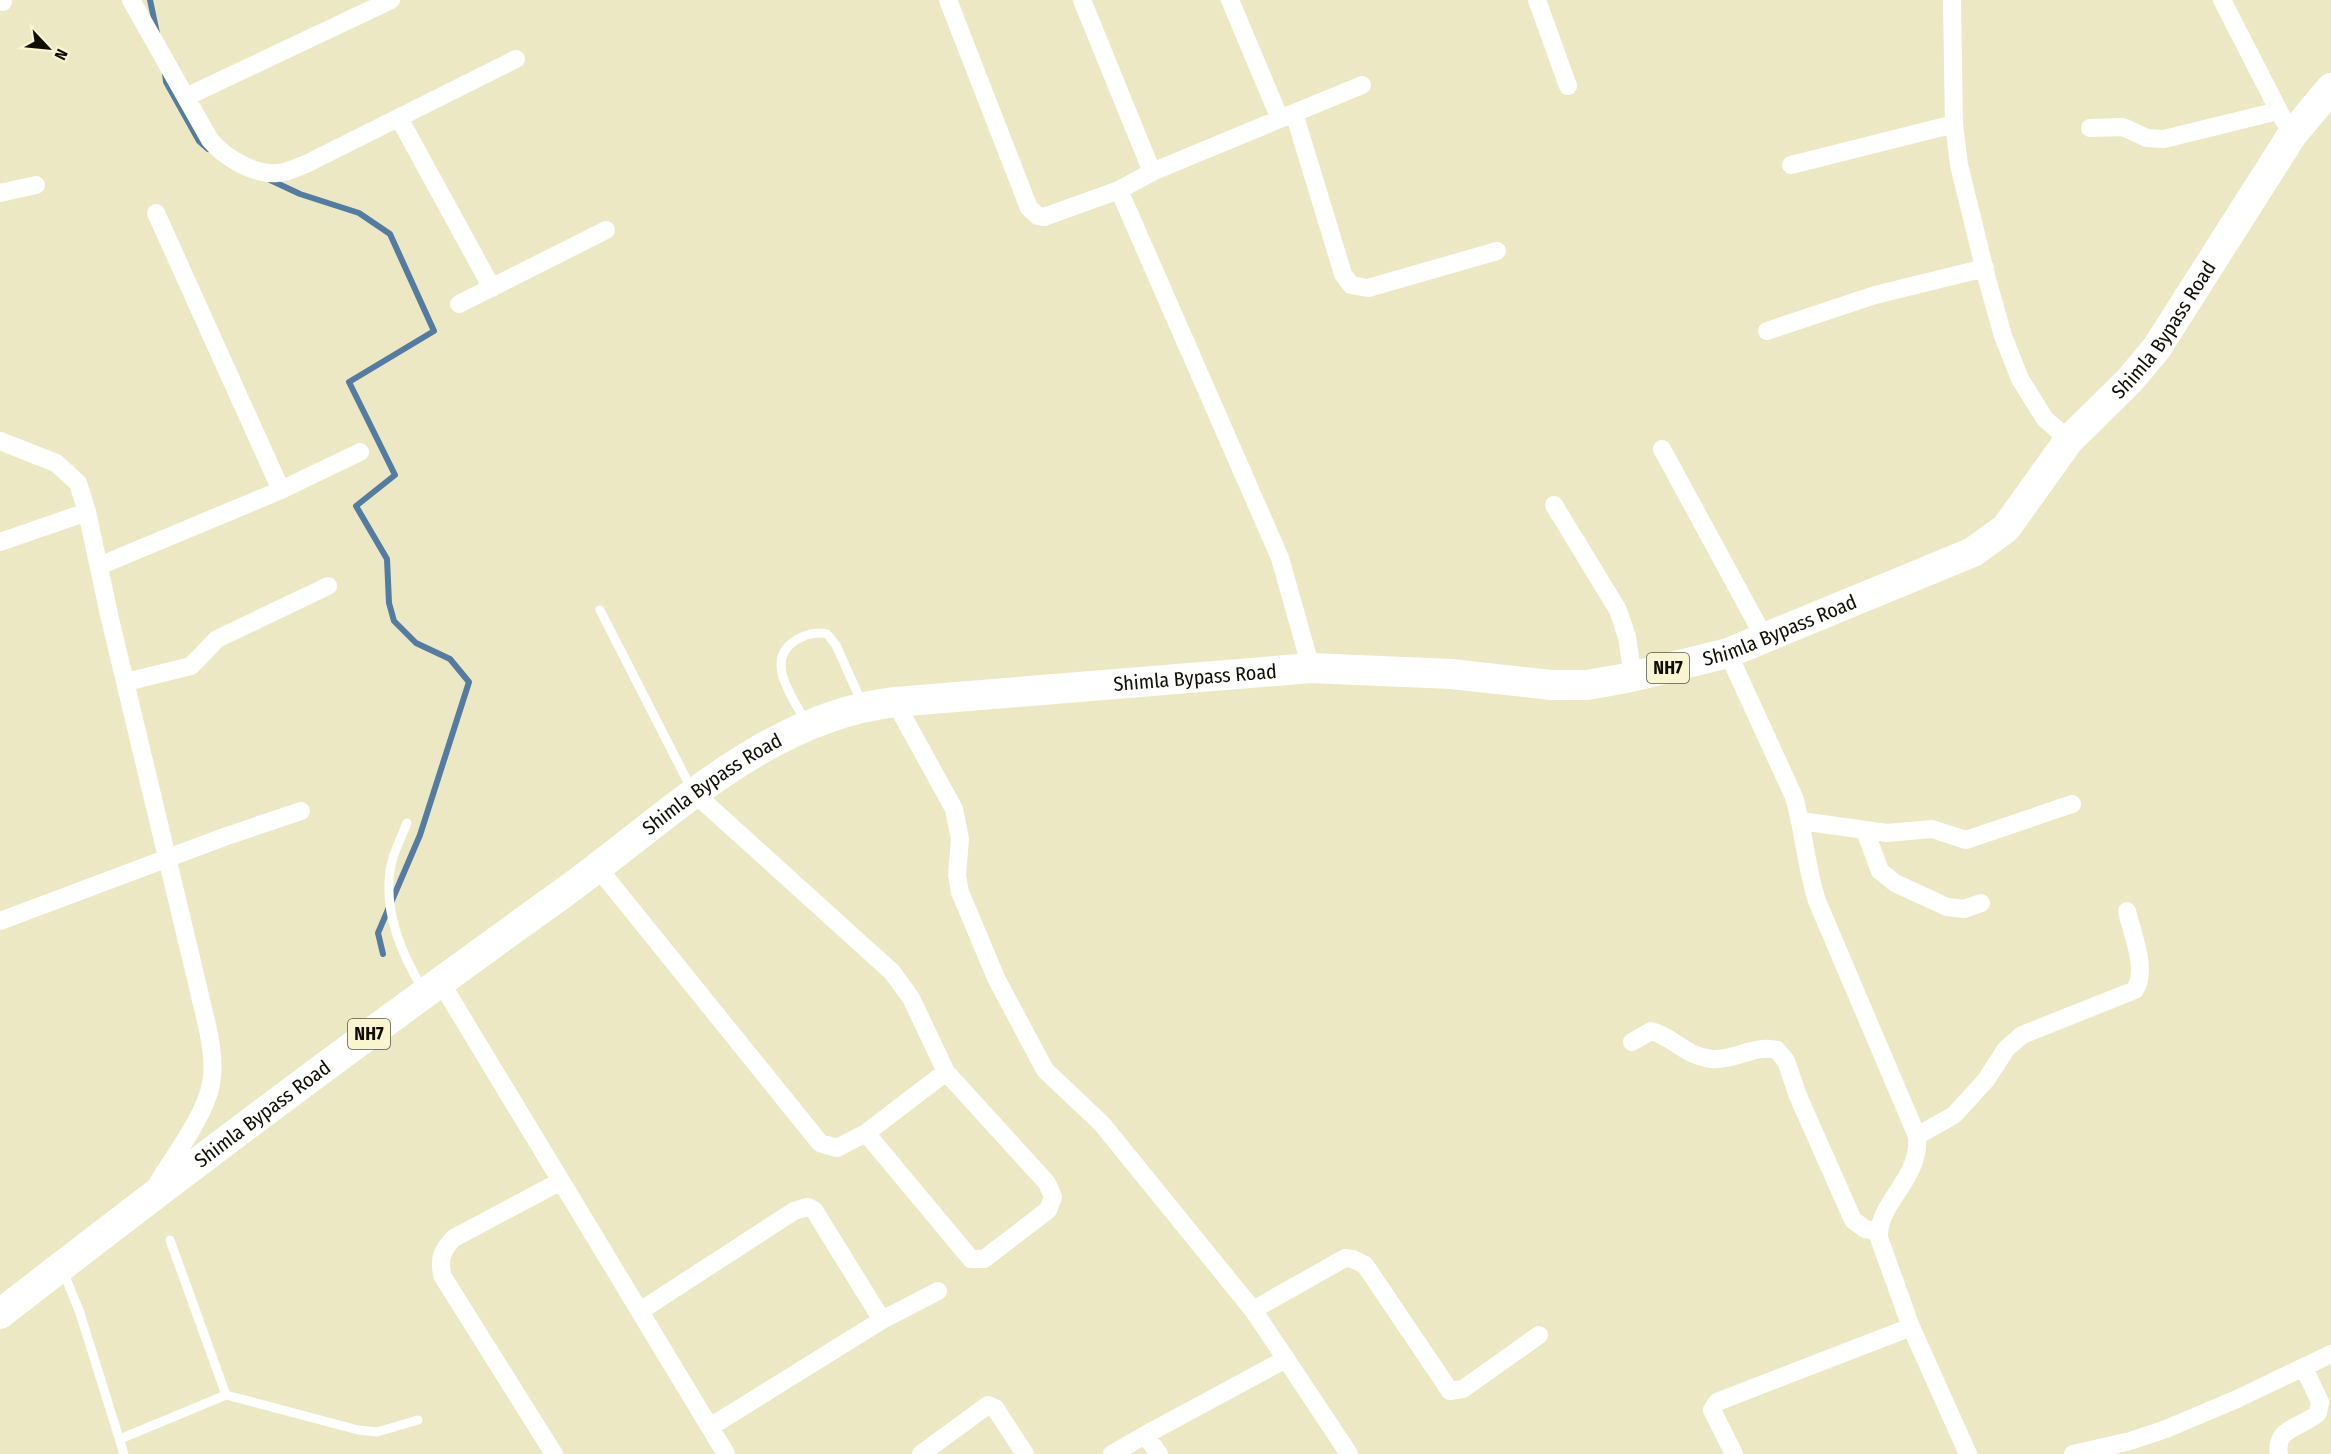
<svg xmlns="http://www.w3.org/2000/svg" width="2331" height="1454" viewBox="0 0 2331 1454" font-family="'Fira Sans Condensed',sans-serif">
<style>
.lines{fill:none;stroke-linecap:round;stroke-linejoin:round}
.stream{stroke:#547ca2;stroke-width:6}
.service{stroke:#fff;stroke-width:9}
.minor{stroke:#fff;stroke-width:18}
.trunk{stroke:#fff;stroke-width:30}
.labels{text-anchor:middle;stroke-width:4.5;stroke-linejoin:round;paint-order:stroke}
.shield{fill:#faf5d1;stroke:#575442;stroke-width:1.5}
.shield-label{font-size:18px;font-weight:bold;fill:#110f04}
.street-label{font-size:20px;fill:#110f04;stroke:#faf5d1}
</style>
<rect width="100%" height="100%" fill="#ede8c4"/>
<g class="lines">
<path class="stream" d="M150,0L157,33
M165,73L166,82L199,141L208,149
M268,179L300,194L359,213L390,234L434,331L349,382L395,475L356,506L387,559L389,603L394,621L416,643L450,659L469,682L420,835L378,933L383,954"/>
<path class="service" d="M600,610L692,790
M806,722C793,698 763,660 796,640C806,634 816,631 827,634L836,645L862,703
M407,823C401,838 392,854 390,871C384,914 402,954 423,990
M63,1271L80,1313L124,1454
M226,1395L358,1430L377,1432L418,1420
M120,1439L226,1395L170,1240"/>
<path class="minor" d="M1,0L3,2
M131,0L210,140C225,158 254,175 278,173C287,173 297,167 306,164L516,59
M948,0L1029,208L1038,216L1044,217L1119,190L1152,172L1362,85
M1082,0L1152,172
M1230,0L1280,119
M1537,0L1568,86
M1952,0L1954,124L1959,165L1987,279L2003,336L2020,379L2045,419L2069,440
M2222,0L2284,121
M188,96L391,0
M1294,113L1343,274L1351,285L1368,288L1497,251
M399,118L492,288
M2090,128L2123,127L2147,138L2164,139L2278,111
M1791,165L1954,124
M1119,190L1280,558L1311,668
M0,193L36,185
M156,213L281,490
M459,304L606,230
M1767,331L1875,295L1985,268
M0,441L56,463L78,483L87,512L110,619L198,987C204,1016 217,1053 211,1084C205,1116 173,1157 156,1186
M1662,449L1764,637
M1554,505L1618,610L1627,637L1633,677
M0,542L87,512
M99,566L281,490L360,452
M1728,653L1794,797C1804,831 1806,867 1817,901L1917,1136C1921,1180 1877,1202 1879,1238L1911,1327L1968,1454
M126,682L191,666L217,639L328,586
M895,702L954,809L960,839L957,875L960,892L996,978L1045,1070L1102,1124L1253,1310L1286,1359
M1801,821L1887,833L1932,829L1966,840L2072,804
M1865,831L1880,871L1895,883L1947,907L1964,909L1981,903
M598,868L820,1143L837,1148L866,1133L971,1259H984L1048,1210L1053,1197L1047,1183L946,1072L911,998L892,972L693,792
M0,921L224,837L301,811
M440,981L726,1454
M1632,1042L1651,1031C1674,1037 1683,1055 1711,1059C1734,1061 1755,1044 1777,1050L1786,1061L1798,1096L1853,1220L1865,1229L1878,1231
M866,1133L946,1072
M1917,1136L1954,1115L1986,1080L2006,1049L2022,1035L2135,990C2148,969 2132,934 2127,911
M1253,1310L1345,1258L1353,1259L1365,1265L1450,1391L1463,1389L1539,1335
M640,1311L794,1211L808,1207L814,1210L882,1320
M710,1427L882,1320L938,1291
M1145,1435L1286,1359L1349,1454
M554,1454L443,1277C438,1260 442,1250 454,1238L561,1181
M921,1454L988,1405L995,1408L1025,1454
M1112,1454L1145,1435L1159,1454
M1734,1454L1712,1410L1717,1402L1911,1327
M2073,1454L2130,1441L2166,1429L2237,1399L2331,1354
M2279,1454C2274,1427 2304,1427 2318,1413L2320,1402L2304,1368"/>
<path class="trunk" id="s1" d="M0,1314C185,1170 372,1030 562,894C664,821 764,717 895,702L1311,668L1451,674L1551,685H1587L1627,678L1728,653L1973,552L2006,528L2069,440L2129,381L2156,349L2292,135L2331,88"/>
</g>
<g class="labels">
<g class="shield">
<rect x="1647" y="653" width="42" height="30" rx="4.5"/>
<rect x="348" y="1019" width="42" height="30" rx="4.5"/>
</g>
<g class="shield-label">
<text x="1668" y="674">NH7</text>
<text x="369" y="1040">NH7</text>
</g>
<g class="street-label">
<text dy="7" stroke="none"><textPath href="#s1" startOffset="2490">Shimla Bypass Road</textPath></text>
<text dy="7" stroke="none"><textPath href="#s1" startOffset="1986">Shimla Bypass Road</textPath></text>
<text dy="7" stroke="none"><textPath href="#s1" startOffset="1392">Shimla Bypass Road</textPath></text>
<text dy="7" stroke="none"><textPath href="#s1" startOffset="888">Shimla Bypass Road</textPath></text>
<text dy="7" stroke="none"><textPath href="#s1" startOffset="330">Shimla Bypass Road</textPath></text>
</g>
</g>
<g transform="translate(48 48) rotate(116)" stroke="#faf5d1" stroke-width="4.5" paint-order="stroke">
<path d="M0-4.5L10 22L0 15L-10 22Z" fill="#110f04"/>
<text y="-9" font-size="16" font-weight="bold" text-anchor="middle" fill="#110f04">N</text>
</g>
</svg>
